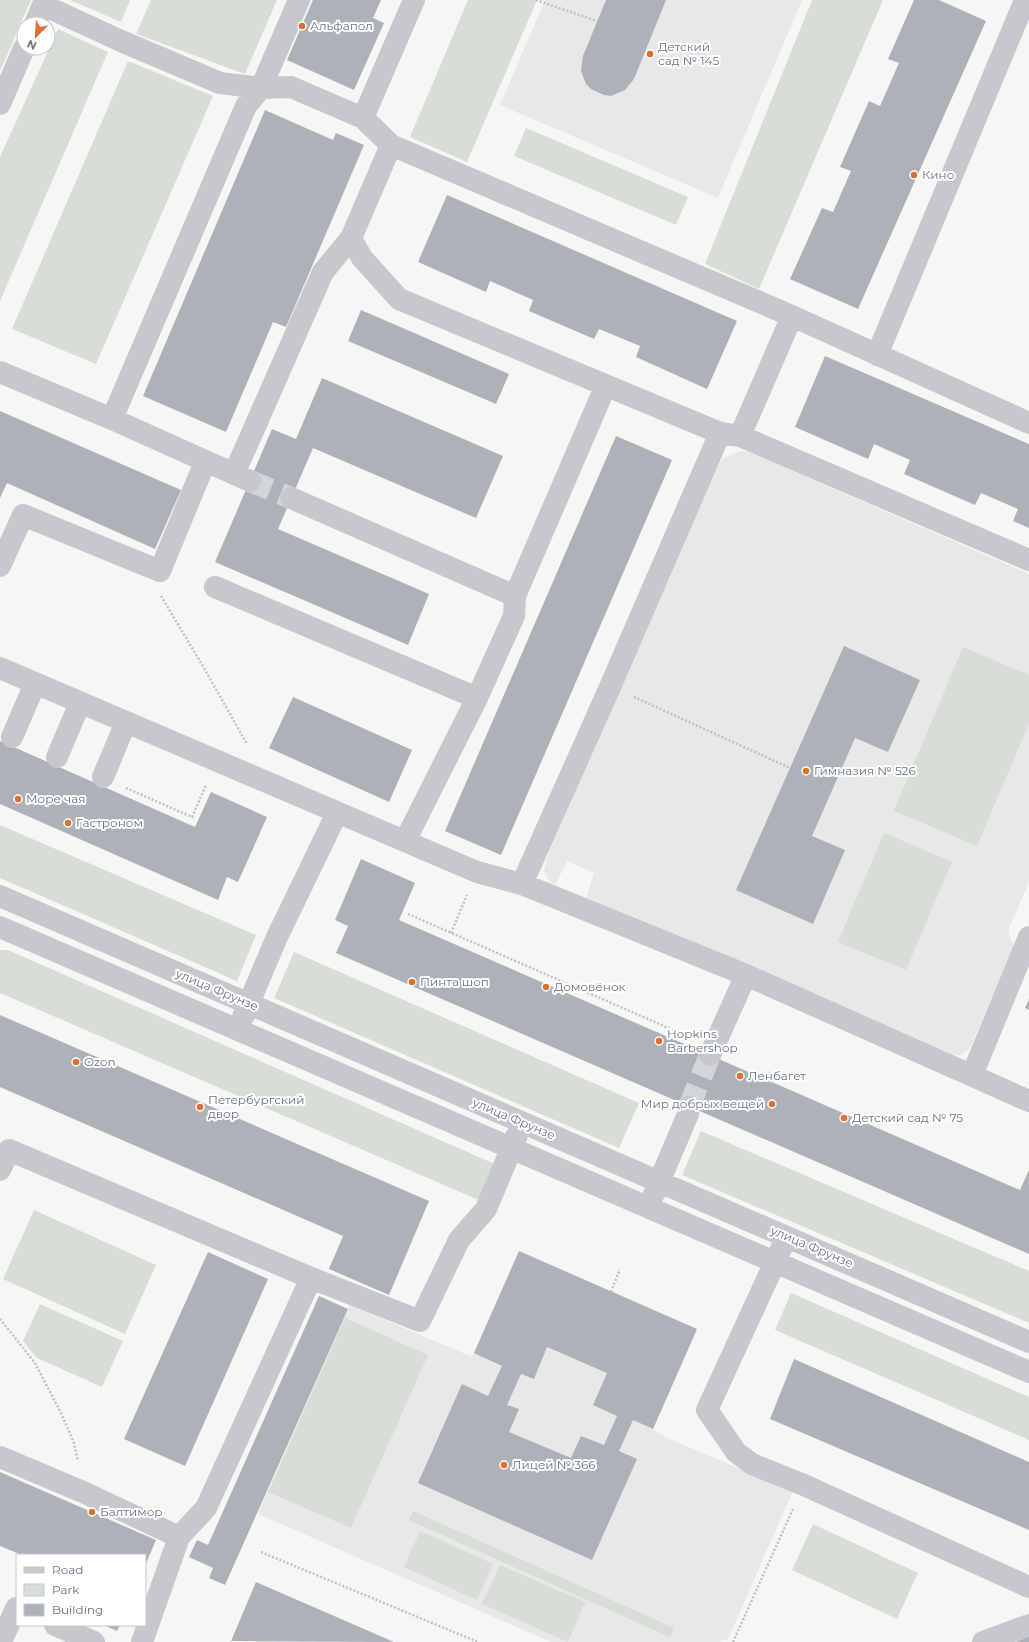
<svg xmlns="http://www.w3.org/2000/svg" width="1029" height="1642" viewBox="0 0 1029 1642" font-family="Montserrat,sans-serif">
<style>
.built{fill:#e7e8e7}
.green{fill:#d7ded5}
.building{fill:#acb2b8;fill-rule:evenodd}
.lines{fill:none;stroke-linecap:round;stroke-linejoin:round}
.minor-tunnel{stroke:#d2d6d8;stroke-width:22;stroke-dasharray:22 11;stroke-linecap:butt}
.path{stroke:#bfc0c3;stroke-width:2.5;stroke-dasharray:2 2;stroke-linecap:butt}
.minor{stroke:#c6c8cc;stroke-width:22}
.poi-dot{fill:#da7131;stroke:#fff;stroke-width:1.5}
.labels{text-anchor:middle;stroke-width:4;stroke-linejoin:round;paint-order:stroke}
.poi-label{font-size:12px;fill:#687383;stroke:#fff;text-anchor:start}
.street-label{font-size:12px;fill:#687383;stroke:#fff}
</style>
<rect width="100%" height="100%" fill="#f6f7f4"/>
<path class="built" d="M545,0H802L718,198L500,105Z
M739,451L749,452L1029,574V882L1008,931L1014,947L970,1048L962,1055H946L586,898L594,873L567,861L555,885L548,880L544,871L549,852L715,468L724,458Z
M519,1251L697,1329L653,1429L667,1438L793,1491L728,1639L719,1642H551L258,1514L350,1305L472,1357Z"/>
<path class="green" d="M0,0H31L0,71Z
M70,0H130L121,22Z
M151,0H277L245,74L136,34Z
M468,0H537L467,162L410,137Z
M812,0H883L759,289L705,264Z
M58,29L108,52L0,301V157Z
M128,61L213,96L96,364L12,329Z
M526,128L688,197L676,225L514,156Z
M963,647L1029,675V723L977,846L894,811Z
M0,825L256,935L237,981L0,878Z
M884,833L952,862L906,970L838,942Z
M0,950H8L497,1165L481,1201L0,993Z
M294,952L639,1103L619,1148L274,998Z
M701,1131L1029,1271V1323L682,1175Z
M34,1210L156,1265L125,1334L3,1279Z
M791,1293L1029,1397V1440L775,1330Z
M40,1304L123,1341L102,1387L37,1358L23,1341Z
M345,1318L428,1355L351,1528L268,1492Z
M413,1511L674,1628L670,1637L409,1520Z
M813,1524L918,1573L897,1619L792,1570Z
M420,1531L493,1564L477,1600L404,1567Z
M500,1565L585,1602L568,1642L482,1604Z"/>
<path class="building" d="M313,0H381L373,18L384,23L354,90L287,60Z
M606,0H666L634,79L625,90L611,96L604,95L591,89L586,84L581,71L583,56Z
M914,0H939L986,21L858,309L790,279L822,208L833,212L851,171L840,167L869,101L880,106L899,63L888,59Z
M265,110L333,140L336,133L364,145L286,327L273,322L226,432L143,396Z
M447,195L737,321L707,389L636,357L640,346L599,329L594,339L529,311L533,300L490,281L486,292L418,262Z
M361,310L509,374L496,404L348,341Z
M825,356L1029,444V528L1013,521L1018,509L981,493L975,505L904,474L910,460L874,444L868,459L795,427Z
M322,378L503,456L476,518L313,448L278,529L429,594L408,645L215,562L272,429L296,439Z
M0,411L181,490L155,549L7,483L0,498Z
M616,436L672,460L501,855L445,831Z
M844,646L920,680L888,752L855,738L812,836L845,850L813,924L736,890Z
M293,697L412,750L389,802L269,748Z
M0,741L195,827L211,792L267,817L238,882L227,877L218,900L0,804Z
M361,859L415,883L399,920L1020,1190L1029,1170V1254L336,953L348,926L335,920Z
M1029,999V1010L1025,1008Z
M0,1015L429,1201L389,1295L329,1269L343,1236L0,1087Z
M519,1251L697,1329L653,1429L633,1420L619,1451L637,1459L592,1560L418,1483L462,1384L488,1396L502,1366L474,1353ZM547,1347L607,1373L593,1405L617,1416L604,1445L581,1436L571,1458L509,1432L519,1409L507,1405L521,1374L534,1379Z
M208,1252L268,1279L185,1466L124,1439Z
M319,1296L348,1309L225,1585L209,1578L213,1568L189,1557L197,1540L208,1545Z
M794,1359L1029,1462V1530L770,1419Z
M0,1472L156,1540L145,1566V1555H22L0,1546Z
M256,1582L394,1642L231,1641Z
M103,1625H120L117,1631Z
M1029,1636V1642H1016Z"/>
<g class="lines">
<path class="minor-tunnel" d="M250,481L291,498
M689,1107L710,1055"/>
<path class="path" d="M536,0L597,21
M161,596L204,668L247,744
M634,697L790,768
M126,788L192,817L206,785
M408,914L689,1037
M451,933L467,895
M611,1292L620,1269
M0,1319L35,1363L61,1413L74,1443L78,1461
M261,1552L478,1642
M733,1642L793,1509"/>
<path class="minor" d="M43,5L121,41L220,83L261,88L291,87L363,118L391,145L792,316L1029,423
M35,24L45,0
M0,104L24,48
M363,118L414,0
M351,238L362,258L399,299L720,433L740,436L1029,560
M877,355L1023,5
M0,372L112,419L250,481
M112,419L246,106L261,88L299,0
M740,436L792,316
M234,474L323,272L351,238L391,145
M291,498L515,596
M0,566L23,515L160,571L205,462
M215,587L477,698
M0,668L477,872L522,884L746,975L1029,1101
M12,737L35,684
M57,757L80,703
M103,777L126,722
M405,841L477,698L514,616L515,596L606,385
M522,884L610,687L720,433
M0,896L1029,1342
M0,927L1029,1372
M243,1017L277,937L337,813
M710,1055L746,975
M972,1075L1029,937
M0,1170L9,1150L311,1278L420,1321L459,1240L486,1209L517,1135
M654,1194L688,1114L689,1107
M781,1249L707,1410L736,1452L752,1464L804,1485L1029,1587
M0,1457L83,1492L179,1537
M55,1625L94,1642
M1,1642L16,1608
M142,1642L179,1537L206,1508L311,1278
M983,1642L1029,1625"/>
</g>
<g class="poi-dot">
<circle cx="302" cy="26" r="4"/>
<circle cx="650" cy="54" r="4"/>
<circle cx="914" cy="175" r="4"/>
<circle cx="806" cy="771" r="4"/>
<circle cx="18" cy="799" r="4"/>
<circle cx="68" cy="823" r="4"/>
<circle cx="412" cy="982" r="4"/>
<circle cx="546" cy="987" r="4"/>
<circle cx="659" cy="1041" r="4"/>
<circle cx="76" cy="1062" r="4"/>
<circle cx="740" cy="1076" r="4"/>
<circle cx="772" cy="1104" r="4"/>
<circle cx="200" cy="1107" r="4"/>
<circle cx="844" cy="1118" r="4"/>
<circle cx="504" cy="1465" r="4"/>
<circle cx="92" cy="1512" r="4"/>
</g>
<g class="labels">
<g class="poi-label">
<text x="310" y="30">Альфапол</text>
<text x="658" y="51">Детский<tspan x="658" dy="14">сад № 145</tspan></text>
<text x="922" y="179">Кино</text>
<text x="814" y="775">Гимназия № 526</text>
<text x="26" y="803">Море чая</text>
<text x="76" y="827">Гастроном</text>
<text x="420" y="986">Пинта шоп</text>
<text x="554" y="991">Домовёнок</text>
<text x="667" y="1038">Hopkins<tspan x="667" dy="14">Barbershop</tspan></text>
<text x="84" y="1066">Ozon</text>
<text x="748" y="1080">Ленбагет</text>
<text x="208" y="1104">Петербургский<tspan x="208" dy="14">двор</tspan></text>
<text x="764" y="1108" text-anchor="end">Мир добрых вещей</text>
<text x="852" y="1122">Детский сад № 75</text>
<text x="512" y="1469">Лицей № 366</text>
<text x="100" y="1516">Балтимор</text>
</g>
<g class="street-label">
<text transform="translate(217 990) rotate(23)" y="4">улица Фрунзе</text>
<text transform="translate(514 1119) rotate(23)" y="4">улица Фрунзе</text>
<text transform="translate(812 1247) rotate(23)" y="4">улица Фрунзе</text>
</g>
</g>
<rect x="16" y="1554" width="130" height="72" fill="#ffffff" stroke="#c3c7cd"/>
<rect x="24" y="1567" width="20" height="6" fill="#c6c8cc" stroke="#c3c7cd"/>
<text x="52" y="1574" font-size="12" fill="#687383">Road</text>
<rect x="24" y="1584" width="20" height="12" fill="#d7ded5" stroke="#c3c7cd"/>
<text x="52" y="1594" font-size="12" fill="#687383">Park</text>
<rect x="24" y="1604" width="20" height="12" fill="#acb2b8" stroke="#c3c7cd"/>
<text x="52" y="1614" font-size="12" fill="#687383">Building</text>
<g transform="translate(36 36) rotate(205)"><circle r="19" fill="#ffffff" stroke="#c3c7cd"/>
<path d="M0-3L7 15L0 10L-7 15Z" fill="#da7131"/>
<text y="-6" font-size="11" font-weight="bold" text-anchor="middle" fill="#687383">N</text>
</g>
</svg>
